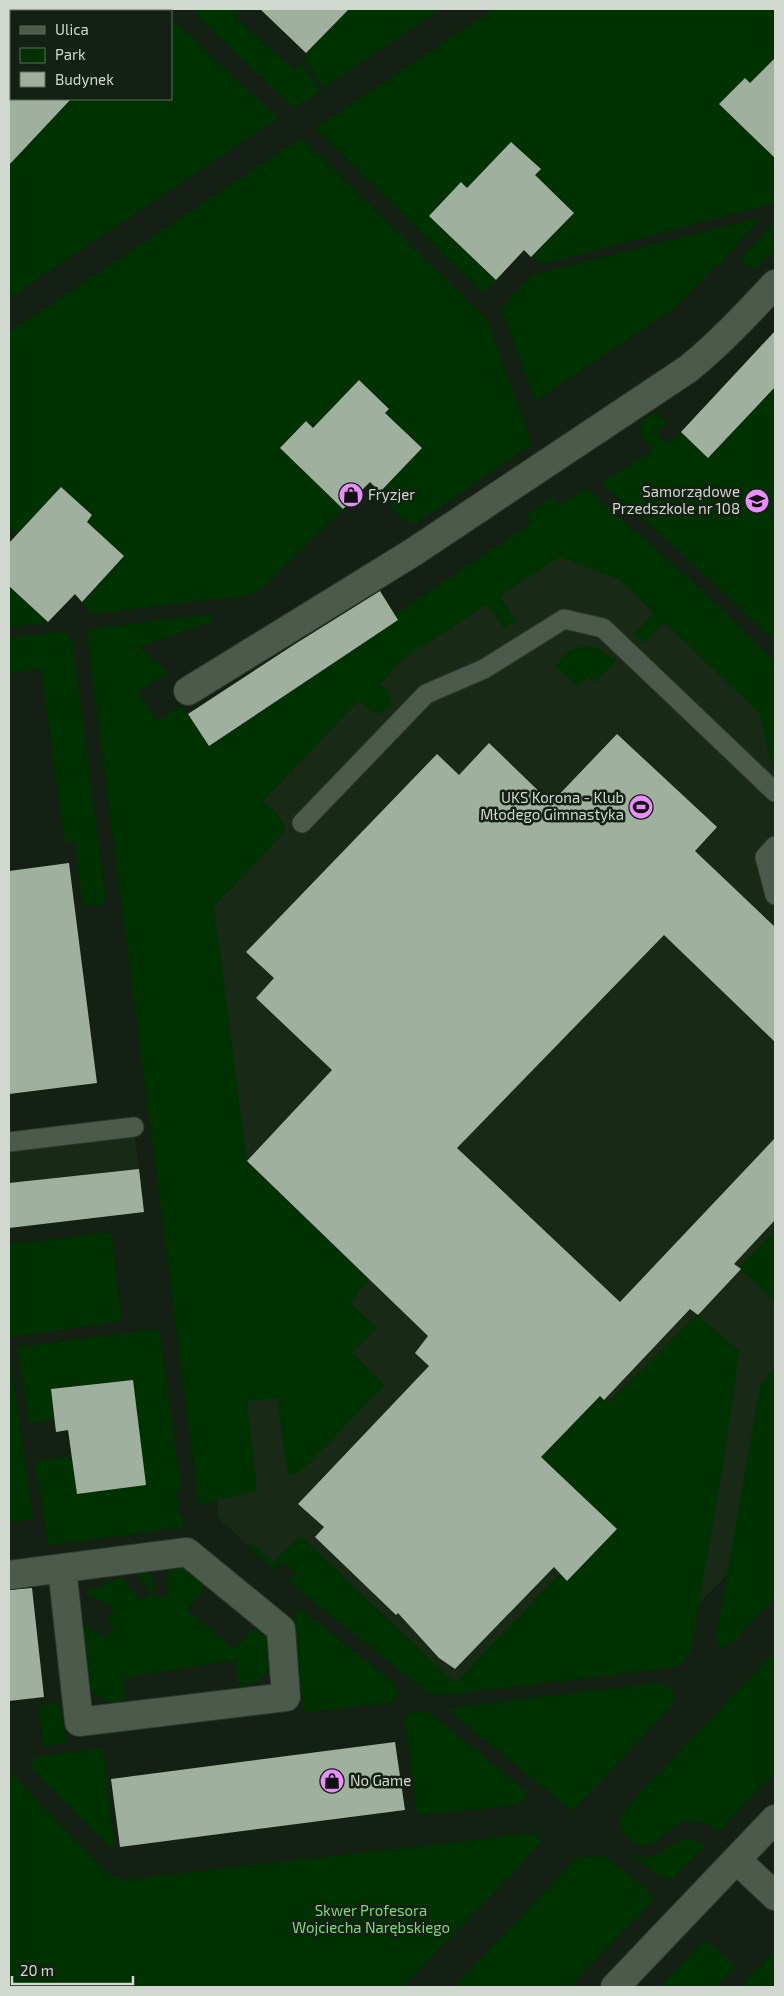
<svg xmlns="http://www.w3.org/2000/svg" width="784" height="1996" viewBox="0 0 784 1996" font-family="'Exo 2',sans-serif">
<style>
.built{fill:#182916}
.green{fill:#003100}
.building{fill:#a0b09f}
.lines{fill:none;stroke-linecap:round;stroke-linejoin:round}
.service-casing{stroke:#2f372f;stroke-width:21}
.minor-casing{stroke:#2f372f;stroke-width:30}
.service{stroke:#4b5a4a;stroke-width:19}
.minor{stroke:#4b5a4a;stroke-width:28}
.labels{text-anchor:middle;stroke-width:5;stroke-linejoin:round;paint-order:stroke}
.poi-label{font-size:15px;fill:#d0d8cf;stroke:#142013;text-anchor:end}
.park-label{font-size:15px;fill:#7ed978;stroke:#142013}
</style>
<rect width="100%" height="100%" fill="#142013"/>
<path class="built" d="M593,504L775,675V1525L671,1633L463,1682L449,1683L301,1540L274,1568L217,1517L220,1459L145,799Z
M135,1136L144,1212L9,1228V1151Z"/>
<path class="green" d="M199,9H242L235,17L294,69L301,64L320,91L294,108L195,14Z
M349,9H441L324,87L305,62L306,53Z
M493,9H775V58L750,83L745,79L719,104L775,158V203L543,264L531,257L574,213L535,175L540,169L511,142L467,188L462,183L430,216L496,280L483,293L315,128Z
M171,18L278,118L9,298V165L71,99H171Z
M299,139L306,142L487,320L532,444L416,523L404,522L380,492L422,448L385,413L389,408L359,380L313,428L306,421L280,448L343,509L263,587L251,595L91,614L82,602L124,556L87,522L92,515L61,487L17,534L11,528L9,530V332Z
M762,217L725,257L722,263L717,264L671,311L536,401L501,309L532,275Z
M775,222V248L757,268H750L740,259Z
M775,387V507L770,513L775,528V642L684,555L601,483L652,450L640,431L642,420L653,413H657L668,422L657,434L668,444L681,432L708,458Z
M587,489L693,582L775,661V770L772,767L760,714L664,622L643,643L634,634L654,613L620,580L560,557L499,596L516,620L504,628L487,604L401,660L380,684L387,690L391,697L389,706L384,712L380,713L372,712L359,700L263,801C272,810 284,817 285,831L214,907L247,1162L369,1280L350,1302L377,1328L352,1353L385,1385L299,1473L288,1475L277,1398L247,1401L257,1490L199,1505L87,635L92,629L210,614L212,622L139,647L168,672L138,692L157,721L181,705L210,746L398,620L395,614L531,523L526,514L553,497L559,505Z
M9,586L48,622L9,627Z
M64,631L72,641L106,903L83,907L75,842L65,843L41,669L9,673V638Z
M584,646L597,648L616,661L595,682L588,677L578,687L556,667C562,656 571,648 584,646Z
M775,1231V1301L739,1268Z
M111,1232L122,1321L9,1337V1245Z
M697,1314L739,1351V1355L722,1471L690,1654L680,1665L670,1668L444,1695L428,1693L289,1582L296,1572L282,1561L274,1570L247,1547L252,1543L273,1563L300,1535L453,1681L456,1682L560,1574L567,1580L616,1529L541,1457L600,1396L608,1403Z
M159,1329L181,1489L176,1490L179,1517H185L183,1526L177,1528L48,1545L35,1461L72,1456L77,1494L132,1380L51,1389L55,1420L29,1423L17,1347Z
M9,1351L33,1519L9,1522Z
M775,1366V1597L731,1644L721,1648L717,1645L716,1638L760,1387Z
M176,1567L187,1568L202,1581L203,1590L187,1610L234,1649L251,1630H261L271,1642C271,1670 270,1680 240,1687L234,1660L123,1678L126,1701C80,1705 84,1670 77,1636L84,1626L107,1638L114,1623L107,1620L114,1607L84,1593L121,1577L141,1600L151,1592L135,1571L144,1570L152,1577L154,1598L168,1597C168,1585 163,1572 176,1567Z
M301,1609L393,1682L398,1693L395,1701L391,1703L304,1712L292,1620Z
M775,1651V1772L718,1832C697,1815 683,1818 664,1835C659,1839 654,1844 647,1845C636,1847 623,1837 621,1826C619,1821 621,1816 623,1811Z
M655,1683L670,1686L674,1695L673,1704L577,1807L572,1809L567,1807L449,1711L452,1708Z
M60,1702L66,1743L43,1746L38,1705Z
M428,1711L524,1789L527,1792L525,1799L517,1805L420,1815L417,1814L404,1716L408,1713Z
M103,1748L114,1847H110L30,1767L35,1757Z
M9,1771L102,1868L121,1880L534,1833L538,1835L541,1843L403,1987H9Z
M684,1839H692L706,1845L672,1880L660,1876L628,1854C659,1864 660,1848 684,1839Z
M605,1856L647,1889L654,1899L570,1987H454L577,1857Z
M704,1940L709,1945H713L733,1965L734,1969L716,1987H660Z
M775,1950V1987H743L744,1981Z"/>
<path class="building" d="M260,9H349L306,53Z
M775,58V158L719,104L745,78L750,83Z
M9,99H71L9,165Z
M511,142L541,169L535,175L574,213L531,257L524,250L496,280L429,216L461,182L467,188Z
M775,331V387L708,458L681,432Z
M359,380L389,409L385,413L422,448L380,492L370,482L343,509L280,448L306,421L313,428Z
M61,487L92,515L87,522L124,556L82,602L75,594L48,622L9,586V543Z
M380,591L398,620L209,746L188,714L295,644Z
M617,734L717,827L695,851L775,927V1042L664,935L457,1148L620,1302L775,1138V1220L734,1264L741,1269L698,1315L690,1309L604,1400L600,1396L541,1457L617,1529L567,1581L554,1567L455,1669L439,1658L398,1613L396,1615L315,1537L324,1527L298,1504L429,1366L415,1353L428,1336L247,1161L332,1070L256,998L274,978L246,952L437,754L459,775L489,743L551,803Z
M69,863L97,1083L9,1094V871Z
M139,1169L144,1212L9,1228V1183Z
M133,1380L146,1485L77,1494L68,1430L56,1432L51,1389Z
M32,1588L44,1697L9,1701V1590Z
M395,1742L405,1810L120,1847L111,1779Z"/>
<g class="lines">
<defs>
<path id="service" d="M302,823L426,694L484,669L564,619L603,628L775,792
M775,846L765,857L775,895
M9,1142L134,1127"/>
<path id="minor" d="M188,691L412,553L688,369C720,343 747,314 775,284
M9,1575L187,1552L281,1629L286,1697L79,1722L62,1568
M737,1860L775,1896
M615,1987L775,1819"/>
</defs>
<use href="#service" class="service-casing"/>
<use href="#minor" class="minor-casing"/>
<use href="#service" class="service"/>
<use href="#minor" class="minor"/>
</g>
<defs>
<symbol id="shop-disc" viewBox="-11 -11 22 22"><circle r="9.5" fill="#ea8dfd" stroke="#142013"/><path d="M-5-2.5h2.3a2.7 3.5 0 0 1 5.4 0H5L5.5 6h-11ZM-1.5-2.5h3a1.5 2.3 0 0 0-3 0Z" fill="#111"/></symbol>
<symbol id="school-disc" viewBox="-11 -11 22 22"><circle r="9.5" fill="#ea8dfd" stroke="#142013"/><path d="M0-5L7-2L0 1L-7-2ZM-4 1L0 2.5L4 1V4Q0 6-4 4Z" fill="#111"/></symbol>
<symbol id="stadium-disc" viewBox="-11 -11 22 22"><circle r="9.5" fill="#ea8dfd" stroke="#142013"/><path d="M0-5a6.5 5 0 1 0 0 10a6.5 5 0 1 0 0-10ZM-3.5-1.8h7v3.6h-7Z" fill="#111"/></symbol>
</defs>
<g fill-rule="evenodd">
<use href="#shop-disc" x="337" y="481" width="28" height="28"/>
<use href="#school-disc" x="743" y="487" width="28" height="28"/>
<use href="#stadium-disc" x="627" y="793" width="28" height="28"/>
<use href="#shop-disc" x="318" y="1767" width="28" height="28"/>
</g>
<g class="labels">
<g class="poi-label">
<text x="740" y="497">Samorządowe<tspan x="740" dy="17">Przedszkole nr 108</tspan></text>
<text x="368" y="500" text-anchor="start">Fryzjer</text>
<text x="624" y="803">UKS Korona - Klub<tspan x="624" dy="17">Młodego Gimnastyka</tspan></text>
<text x="350" y="1786" text-anchor="start">No Game</text>
</g>
<g class="park-label">
<text x="371" y="1916">Skwer Profesora<tspan x="371" dy="17">Wojciecha Narębskiego</tspan></text>
</g>
</g>
<rect width="784" height="1996" fill="none" stroke="#d0d8cf" stroke-width="20"/>
<rect x="10" y="10" width="162" height="90" fill="#142013" stroke="#5f6a5e"/>
<rect x="20" y="26" width="25" height="8" fill="#4b5a4a" stroke="#5f6a5e"/>
<text x="55" y="35" font-size="15" fill="#d0d8cf">Ulica</text>
<rect x="20" y="48" width="25" height="15" fill="#003100" stroke="#5f6a5e"/>
<text x="55" y="60" font-size="15" fill="#d0d8cf">Park</text>
<rect x="20" y="72" width="25" height="15" fill="#a0b09f" stroke="#5f6a5e"/>
<text x="55" y="85" font-size="15" fill="#d0d8cf">Budynek</text>
<path d="M12 1976v8h121v-8" fill="none" stroke="#d0d8cf" stroke-width="2.5"/>
<text x="20" y="1976" font-size="15" fill="#d0d8cf" stroke="#142013" stroke-width="4" paint-order="stroke">20 m</text>
</svg>
